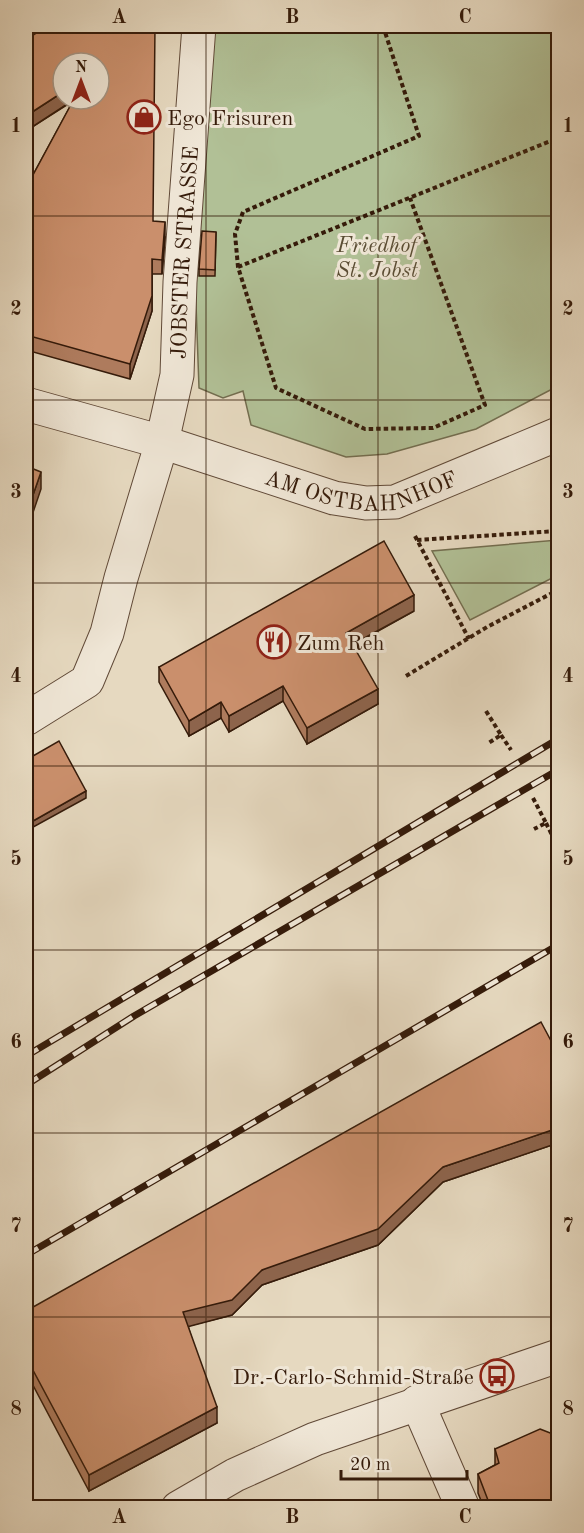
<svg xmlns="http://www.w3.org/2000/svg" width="584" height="1533" viewBox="0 0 584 1533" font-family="'Old Standard TT',serif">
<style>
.green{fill:#b1c096;stroke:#736e50;stroke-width:1.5}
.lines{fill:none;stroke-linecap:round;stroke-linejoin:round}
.minor-casing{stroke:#614a38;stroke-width:35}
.path{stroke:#351b0a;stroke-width:4;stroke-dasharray:4.5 3;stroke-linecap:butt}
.minor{stroke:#efe6d6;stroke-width:33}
.rail-casing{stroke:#351b0a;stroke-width:7}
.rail{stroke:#efe6d6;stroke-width:4.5;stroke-dasharray:14;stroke-linecap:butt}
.wall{fill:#ae7b5d;stroke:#351b0a;stroke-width:1.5}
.shaded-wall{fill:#8d644c;stroke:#351b0a;stroke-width:1.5}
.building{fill:#ca8f6c;stroke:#351b0a;stroke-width:1.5}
.grid{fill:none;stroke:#351b0a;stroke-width:1.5;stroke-opacity:0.55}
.labels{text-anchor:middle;stroke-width:6;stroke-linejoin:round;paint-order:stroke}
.poi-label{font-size:22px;fill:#351b0a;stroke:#efe6d6;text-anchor:start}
.park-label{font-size:22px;font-style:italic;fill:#5a4d34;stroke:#efe6d6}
.street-label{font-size:22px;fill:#351b0a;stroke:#efe6d6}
.neatline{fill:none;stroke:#351b0a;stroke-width:2}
.grid-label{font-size:20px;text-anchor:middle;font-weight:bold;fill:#351b0a}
</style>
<rect width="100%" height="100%" fill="#e6d9c0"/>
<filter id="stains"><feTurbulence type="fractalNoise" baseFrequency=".00333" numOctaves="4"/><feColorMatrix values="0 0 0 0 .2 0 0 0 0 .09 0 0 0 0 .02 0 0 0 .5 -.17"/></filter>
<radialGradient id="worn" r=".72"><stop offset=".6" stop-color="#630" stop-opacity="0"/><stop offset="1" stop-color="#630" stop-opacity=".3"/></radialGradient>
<path class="green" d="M208,26H558V386L476,429L387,454L346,457L251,425L243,391L223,398L199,388L195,276Z
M558,540V575L470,620L432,551Z"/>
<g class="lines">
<defs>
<g id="minor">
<path id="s1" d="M26,404L162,442L334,498L366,503L395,502L558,434"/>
<path id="s2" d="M26,719L87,681L107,633L121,578L162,442L177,375L180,282L199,26"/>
<path d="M417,1402L463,1508"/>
<path d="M178,1508L235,1475L315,1439L558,1356"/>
</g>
</defs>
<use href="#minor" class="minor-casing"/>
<path class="path" d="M383,26L419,136L243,212L235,234L238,267L276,388L365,429L433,428L485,405L410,198
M238,267L558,138
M415,536L469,639
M417,540L558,531
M406,676L487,627L558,590
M486,711L501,735L487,744
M501,735L511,750
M533,798L546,823L534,829
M546,823L555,841"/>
<use href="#minor" class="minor"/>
<defs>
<path id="rail" d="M26,1056L558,739
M26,1085L134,1016L558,770
M26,1255L558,945"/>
</defs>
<use href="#rail" class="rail-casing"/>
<use href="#rail" class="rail"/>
</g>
<path class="wall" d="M47,26L153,221L165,237L162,274H152V311L130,379L26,350V188L73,101L26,131V40Z
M216,232L215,276H199V269Z
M414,611L353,645L378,704L307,744L283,701L229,732L221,718L189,736L159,682V667Z
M558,1054V1143L443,1182L378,1245L262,1285L232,1315L188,1326L217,1423L89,1491L26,1372V1311Z
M495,1449L558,1508H484L478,1493V1474L495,1465Z"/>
<path class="shaded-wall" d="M63,92V99H75L26,131V116Z
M165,222V237L162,274V260Z
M152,259V311L130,379V364Z
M41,472V489L26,533V515Z
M414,595V611L346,648V633Z
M283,686V701L229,732V716Z
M378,689V704L307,744V728Z
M221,702V718L189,736V721Z
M86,791V798L26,831V825Z
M558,1128V1143L443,1182L378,1245L262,1285L232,1315L183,1328V1312L262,1270L443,1167Z
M217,1407V1423L89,1491V1475Z"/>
<path class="building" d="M47,26H155L153,221L165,222L162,260L152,259V296L130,364L26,335V188L74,99H99V63H63V92L26,116V40Z
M202,231L216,232L215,270L199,269Z
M26,466L41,472L26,515Z
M384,541L414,595L346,633L378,689L307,728L283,686L229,716L221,702L189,721L159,667Z
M59,741L86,791L26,825V760Z
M541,1022L558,1054V1128L443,1167L378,1229L262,1270L232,1300L183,1312L217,1407L89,1475L26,1357V1311Z
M540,1429L558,1436V1508H491L478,1474L499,1463L495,1449Z"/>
<path class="grid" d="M206,26V1508M378,26V1508M26,216H558M26,400H558M26,583H558M26,766H558M26,950H558M26,1133H558M26,1317H558"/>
<defs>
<symbol id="shop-ring" viewBox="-11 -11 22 22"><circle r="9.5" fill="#efe6d6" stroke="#8f2418" stroke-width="1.5"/><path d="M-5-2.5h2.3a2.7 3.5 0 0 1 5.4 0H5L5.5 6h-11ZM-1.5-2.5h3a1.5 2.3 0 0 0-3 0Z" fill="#8f2418"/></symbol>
<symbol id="restaurant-ring" viewBox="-11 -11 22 22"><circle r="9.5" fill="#efe6d6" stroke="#8f2418" stroke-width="1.5"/><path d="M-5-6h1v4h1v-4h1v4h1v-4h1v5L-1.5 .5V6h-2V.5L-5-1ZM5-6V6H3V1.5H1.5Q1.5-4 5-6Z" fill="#8f2418"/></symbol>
<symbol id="bus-ring" viewBox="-11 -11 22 22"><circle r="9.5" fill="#efe6d6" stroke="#8f2418" stroke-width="1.5"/><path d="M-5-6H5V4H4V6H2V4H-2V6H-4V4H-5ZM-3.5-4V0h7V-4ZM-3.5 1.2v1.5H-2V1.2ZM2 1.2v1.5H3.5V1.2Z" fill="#8f2418"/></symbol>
</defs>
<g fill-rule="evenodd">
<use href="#shop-ring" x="125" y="98" width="38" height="38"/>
<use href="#restaurant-ring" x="255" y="623" width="38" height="38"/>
<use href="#bus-ring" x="478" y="1357" width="38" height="38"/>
</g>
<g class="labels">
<g class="poi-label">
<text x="167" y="125">Ego Frisuren</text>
<text x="297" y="650">Zum Reh</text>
<text x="474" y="1384" text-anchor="end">Dr.-Carlo-Schmid-Straße</text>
</g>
<g class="park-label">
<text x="377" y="252">Friedhof<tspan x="377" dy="25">St. Jobst</tspan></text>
</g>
<g class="street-label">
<text dy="8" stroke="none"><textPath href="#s2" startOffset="514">JOBSTER STRASSE</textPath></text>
<text dy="8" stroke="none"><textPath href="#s1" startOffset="350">AM OSTBAHNHOF</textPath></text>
</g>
</g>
<rect width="584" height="1533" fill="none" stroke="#e6d9c0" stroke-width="66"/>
<g transform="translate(81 81)"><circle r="28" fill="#efe6d6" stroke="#a59584" stroke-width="1.5"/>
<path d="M0-4.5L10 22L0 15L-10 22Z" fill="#8f2418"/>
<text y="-9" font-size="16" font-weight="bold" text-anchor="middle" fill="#351b0a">N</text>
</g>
<path d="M341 1470v9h126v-9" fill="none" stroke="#351b0a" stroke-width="3"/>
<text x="350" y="1470" font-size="18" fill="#351b0a" stroke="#efe6d6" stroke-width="4.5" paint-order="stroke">20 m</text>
<rect x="33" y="33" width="518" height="1467" class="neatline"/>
<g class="grid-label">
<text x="119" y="23">A</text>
<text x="292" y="23">B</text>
<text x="465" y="23">C</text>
<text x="16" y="132">1</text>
<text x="568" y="132">1</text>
<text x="16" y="315">2</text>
<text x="568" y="315">2</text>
<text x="16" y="498">3</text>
<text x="568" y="498">3</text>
<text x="16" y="682">4</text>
<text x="568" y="682">4</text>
<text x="16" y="865">5</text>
<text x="568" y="865">5</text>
<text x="16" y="1048">6</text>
<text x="568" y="1048">6</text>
<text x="16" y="1232">7</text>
<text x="568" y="1232">7</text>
<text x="16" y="1415">8</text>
<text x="568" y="1415">8</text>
<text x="119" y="1523">A</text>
<text x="292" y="1523">B</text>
<text x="465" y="1523">C</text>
</g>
<rect width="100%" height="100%" filter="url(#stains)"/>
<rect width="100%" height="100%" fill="url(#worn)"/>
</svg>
